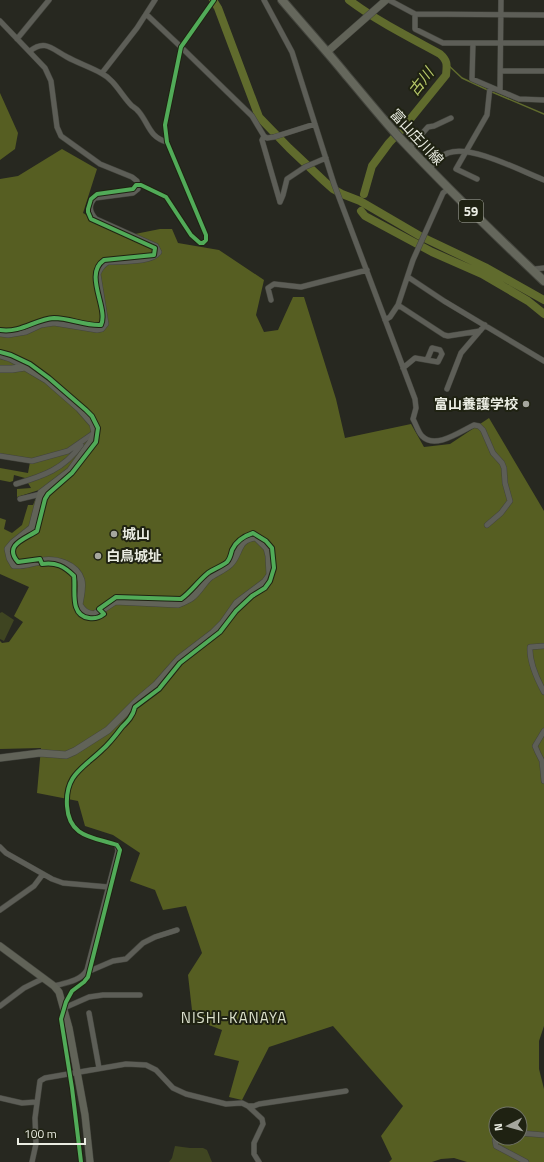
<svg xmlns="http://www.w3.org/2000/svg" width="544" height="1162" viewBox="0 0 544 1162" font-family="'Titillium Web','Noto Sans JP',sans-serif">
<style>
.green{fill:#3f4521}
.forest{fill:#565e22;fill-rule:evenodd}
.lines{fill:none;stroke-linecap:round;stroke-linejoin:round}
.stream{stroke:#606b2d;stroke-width:1.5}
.river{stroke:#606b2d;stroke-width:8}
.street-casing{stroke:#43443d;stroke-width:6}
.secondary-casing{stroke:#43443d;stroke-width:8}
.primary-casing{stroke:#43443d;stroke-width:10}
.street{stroke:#5d5e57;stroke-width:5}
.secondary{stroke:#616358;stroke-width:7}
.primary{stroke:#65675c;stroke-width:8}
.cycleway-casing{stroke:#1f2212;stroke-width:6}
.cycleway{stroke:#51ab58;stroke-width:4}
.poi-dot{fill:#a6a79e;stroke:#1f2212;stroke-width:1.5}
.labels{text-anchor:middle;stroke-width:4;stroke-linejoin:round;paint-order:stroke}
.shield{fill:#1f2212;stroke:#adafa4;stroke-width:1}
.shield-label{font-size:13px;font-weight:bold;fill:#eaece2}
.street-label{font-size:14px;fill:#eaece2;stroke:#1f2212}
.poi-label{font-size:14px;font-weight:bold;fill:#eaece2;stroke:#1f2212;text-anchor:start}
.water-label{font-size:15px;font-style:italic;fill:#b8c969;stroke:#1f2212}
.neighbourhood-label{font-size:15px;letter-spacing:1px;fill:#dde2cd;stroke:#1f2212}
</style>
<rect width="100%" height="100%" fill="#272820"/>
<path class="green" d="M2,612L14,620L4,641L0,639V613Z
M175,1146L190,1148H203L207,1150L212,1162H169L172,1158Z"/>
<path class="forest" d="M0,93L18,133L15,149L0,160Z
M62,149L97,169L83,213L125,236L160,229H172L178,243L219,250L264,280L256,315L264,332L278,330L293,297H304L336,399L345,438L411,424L424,447L450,444L489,418L544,511V1026L539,1041V1069L544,1089V1162H467L454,1158L441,1159L432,1162H389L392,1159L381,1136L403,1106L333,1026L269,1047L242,1100L229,1097L239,1061L214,1055L222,1030L193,1019L188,975L202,953L186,906L163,910L155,890L130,881L140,853L113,835L85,826L78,801L37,793L41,748L0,749V641L2,643L9,642L23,622L14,616L29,587L0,574V518L6,520L4,529L12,533L22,525L28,505H33L39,490L17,497V489L31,488L25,478L14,475L13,481L10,482L0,480V468L28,473L30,462L0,457V179L18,176ZM496,1114H520V1138H496Z"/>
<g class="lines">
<path class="stream" d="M447,64L462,78L492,92L544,114"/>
<path class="river" d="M213,0L218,8L259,117L289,148L324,181L333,189L342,194L360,201L420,236L485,267L544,300
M349,0C377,21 409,37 440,54C448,61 447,65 446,75L403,128L389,143L372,166L364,194
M361,211L365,216L432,252L482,274L528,301L544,314"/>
<defs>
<path id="street" d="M264,0L292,52L334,184L415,399L416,408L413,419C416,424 418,432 422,436C435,450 461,431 474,425L479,426L483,430L493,453L502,463L504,468L505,483L510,501L501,513L487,525
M389,0L415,14L544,15
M146,14L181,47L252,116L264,136L262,140L280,202
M415,14V29L443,43H544
M0,21L45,68L51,81L57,127L61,136L100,164L132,177L137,181L138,189L133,193L95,198C88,205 89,212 96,219L156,246L159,252C153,263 120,261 108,262C102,265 100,269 98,274L106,324L102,329L97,330L54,323L41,325L26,332L8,335L0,334
M17,39L49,0
M473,43L472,79L519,99L544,100
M30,51C45,39 52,49 67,57C78,63 90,67 101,73C115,80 121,95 132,106C135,108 137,109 139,112C149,124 149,137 167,142
M501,71H544
M102,73L137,28L155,0
M500,91L501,0
M264,136L267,138L274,137L315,124
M409,148L428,127L434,126L451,118
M429,169C434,164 441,155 448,153C471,144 521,171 544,180
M477,179L456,169L487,115L490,87
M280,202L283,195L287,179L305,167L326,158
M533,271L535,269L544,268
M408,277L444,301L544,361
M271,300L268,288L274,284L301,287L367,270
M398,305L444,335L448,336L480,331
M385,320L390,317L398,305L413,260L443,193L448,189
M0,356L10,359L25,367
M403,368L415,358L438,362L442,354L440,350L432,348L427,360
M447,389L461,353L485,325
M0,456L32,461L68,451L94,433
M16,484C43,476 64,469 81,445
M20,499L41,494
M544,646L530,647C529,662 537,679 544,692
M544,731L535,746L538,753L542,761L544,781
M0,847L6,853L52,879L63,883L108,887
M0,910L34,886L43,874
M85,973L113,961L126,959L143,943L155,937L177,930
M54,986C65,983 81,981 87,970L118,851L117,845
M0,1006L24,988L42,979
M64,1008L89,997L103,995H140
M89,1013L99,1068
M0,1098L22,1103L36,1102
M248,1106L262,1119L263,1124L254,1143V1154L259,1162
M520,1133L544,1135
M496,1137L495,1140L496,1146L526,1162
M32,1162L36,1144L35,1118L40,1081L45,1078L126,1064L146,1065L156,1070L173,1088L186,1094L226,1104L242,1103L248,1106H254L259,1104L346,1091"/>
<path id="secondary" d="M327,52L386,0
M0,369H12L25,367L47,380L79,408L93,424L95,433L91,442L70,471L41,493L32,528L13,543L8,549L10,558L14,565C24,566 32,562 42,561C56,559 76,564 81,580C83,588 80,597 79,605C83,611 86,614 94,615L115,601L178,604C183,602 188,600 192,597C200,591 203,582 211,576C217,572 225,569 230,564C241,553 236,539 256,537L267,548L269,556L270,575L265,582L237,603L223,623L213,633L179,659L156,685L137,701L108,730L75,751L66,755L40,753L0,758
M0,946L54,986L59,992L69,1028L85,1115L90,1162"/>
<path id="primary" d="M282,0C303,25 326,50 347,76C364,96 380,116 398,136C445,186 494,234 544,281"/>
</defs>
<use href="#street" class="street-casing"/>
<use href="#secondary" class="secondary-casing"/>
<use href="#primary" class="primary-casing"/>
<use href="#street" class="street"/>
<use href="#secondary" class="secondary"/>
<use href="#primary" class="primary"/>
<defs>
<path id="cycleway" d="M0,330C22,333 35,319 54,318C70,318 85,326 101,325C109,309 83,274 104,260L154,255L155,248L91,219L88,212V209L91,199L97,194L133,189L136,185H141L166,197L191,235L200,243H203L206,240V235L167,142L165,125L181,47L214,0
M0,352L11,355L30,364L49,378L86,410L92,416L98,428L96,442L72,473L48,494L45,499L37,531C25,539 3,545 18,562L40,559L42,564C56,562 64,566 74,576C76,590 69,615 89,618C95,619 99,618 104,614L99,609L116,597L181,599C191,592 198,581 208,573C214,569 222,566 227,562C230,559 231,554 232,550C236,541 244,536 253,533L266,541L272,548L274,568L270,581L265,588L252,596L236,611L220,632L180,663L159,689L135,707C133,716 128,721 122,727C116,735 109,744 102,750C82,769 65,775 67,806C69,838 94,837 117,845L120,850L88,977L84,982L72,991L66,1002L61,1019L72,1088L81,1162"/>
</defs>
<use href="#cycleway" class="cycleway-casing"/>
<use href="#cycleway" class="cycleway"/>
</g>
<g class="poi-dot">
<circle cx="526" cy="404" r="4"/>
<circle cx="114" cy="534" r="4"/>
<circle cx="98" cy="556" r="4"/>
</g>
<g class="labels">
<rect class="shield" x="459" y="200" width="24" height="22" rx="3"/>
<g class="shield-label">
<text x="471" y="216">59</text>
</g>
<g class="street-label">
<text transform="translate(417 137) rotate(47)" y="5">富山庄川線</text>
</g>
<g class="poi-label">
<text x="518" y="409" text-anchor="end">富山養護学校</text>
<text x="122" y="539">城山</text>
<text x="106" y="561">白鳥城址</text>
</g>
<g class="water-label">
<text transform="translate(421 82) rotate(-52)" y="5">古川</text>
</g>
<g class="neighbourhood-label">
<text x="234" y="1023">NISHI-KANAYA</text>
</g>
</g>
<g transform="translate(508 1126) rotate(264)"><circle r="19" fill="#1f2212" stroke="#707365"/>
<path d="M0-3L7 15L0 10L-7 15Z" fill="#a6a79e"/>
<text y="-6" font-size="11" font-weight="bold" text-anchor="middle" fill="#eaece2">N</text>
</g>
<path d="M18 1138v6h67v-6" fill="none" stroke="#eaece2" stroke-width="2"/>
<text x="24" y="1138" font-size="12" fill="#eaece2" stroke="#1f2212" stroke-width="3" paint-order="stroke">100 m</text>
</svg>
